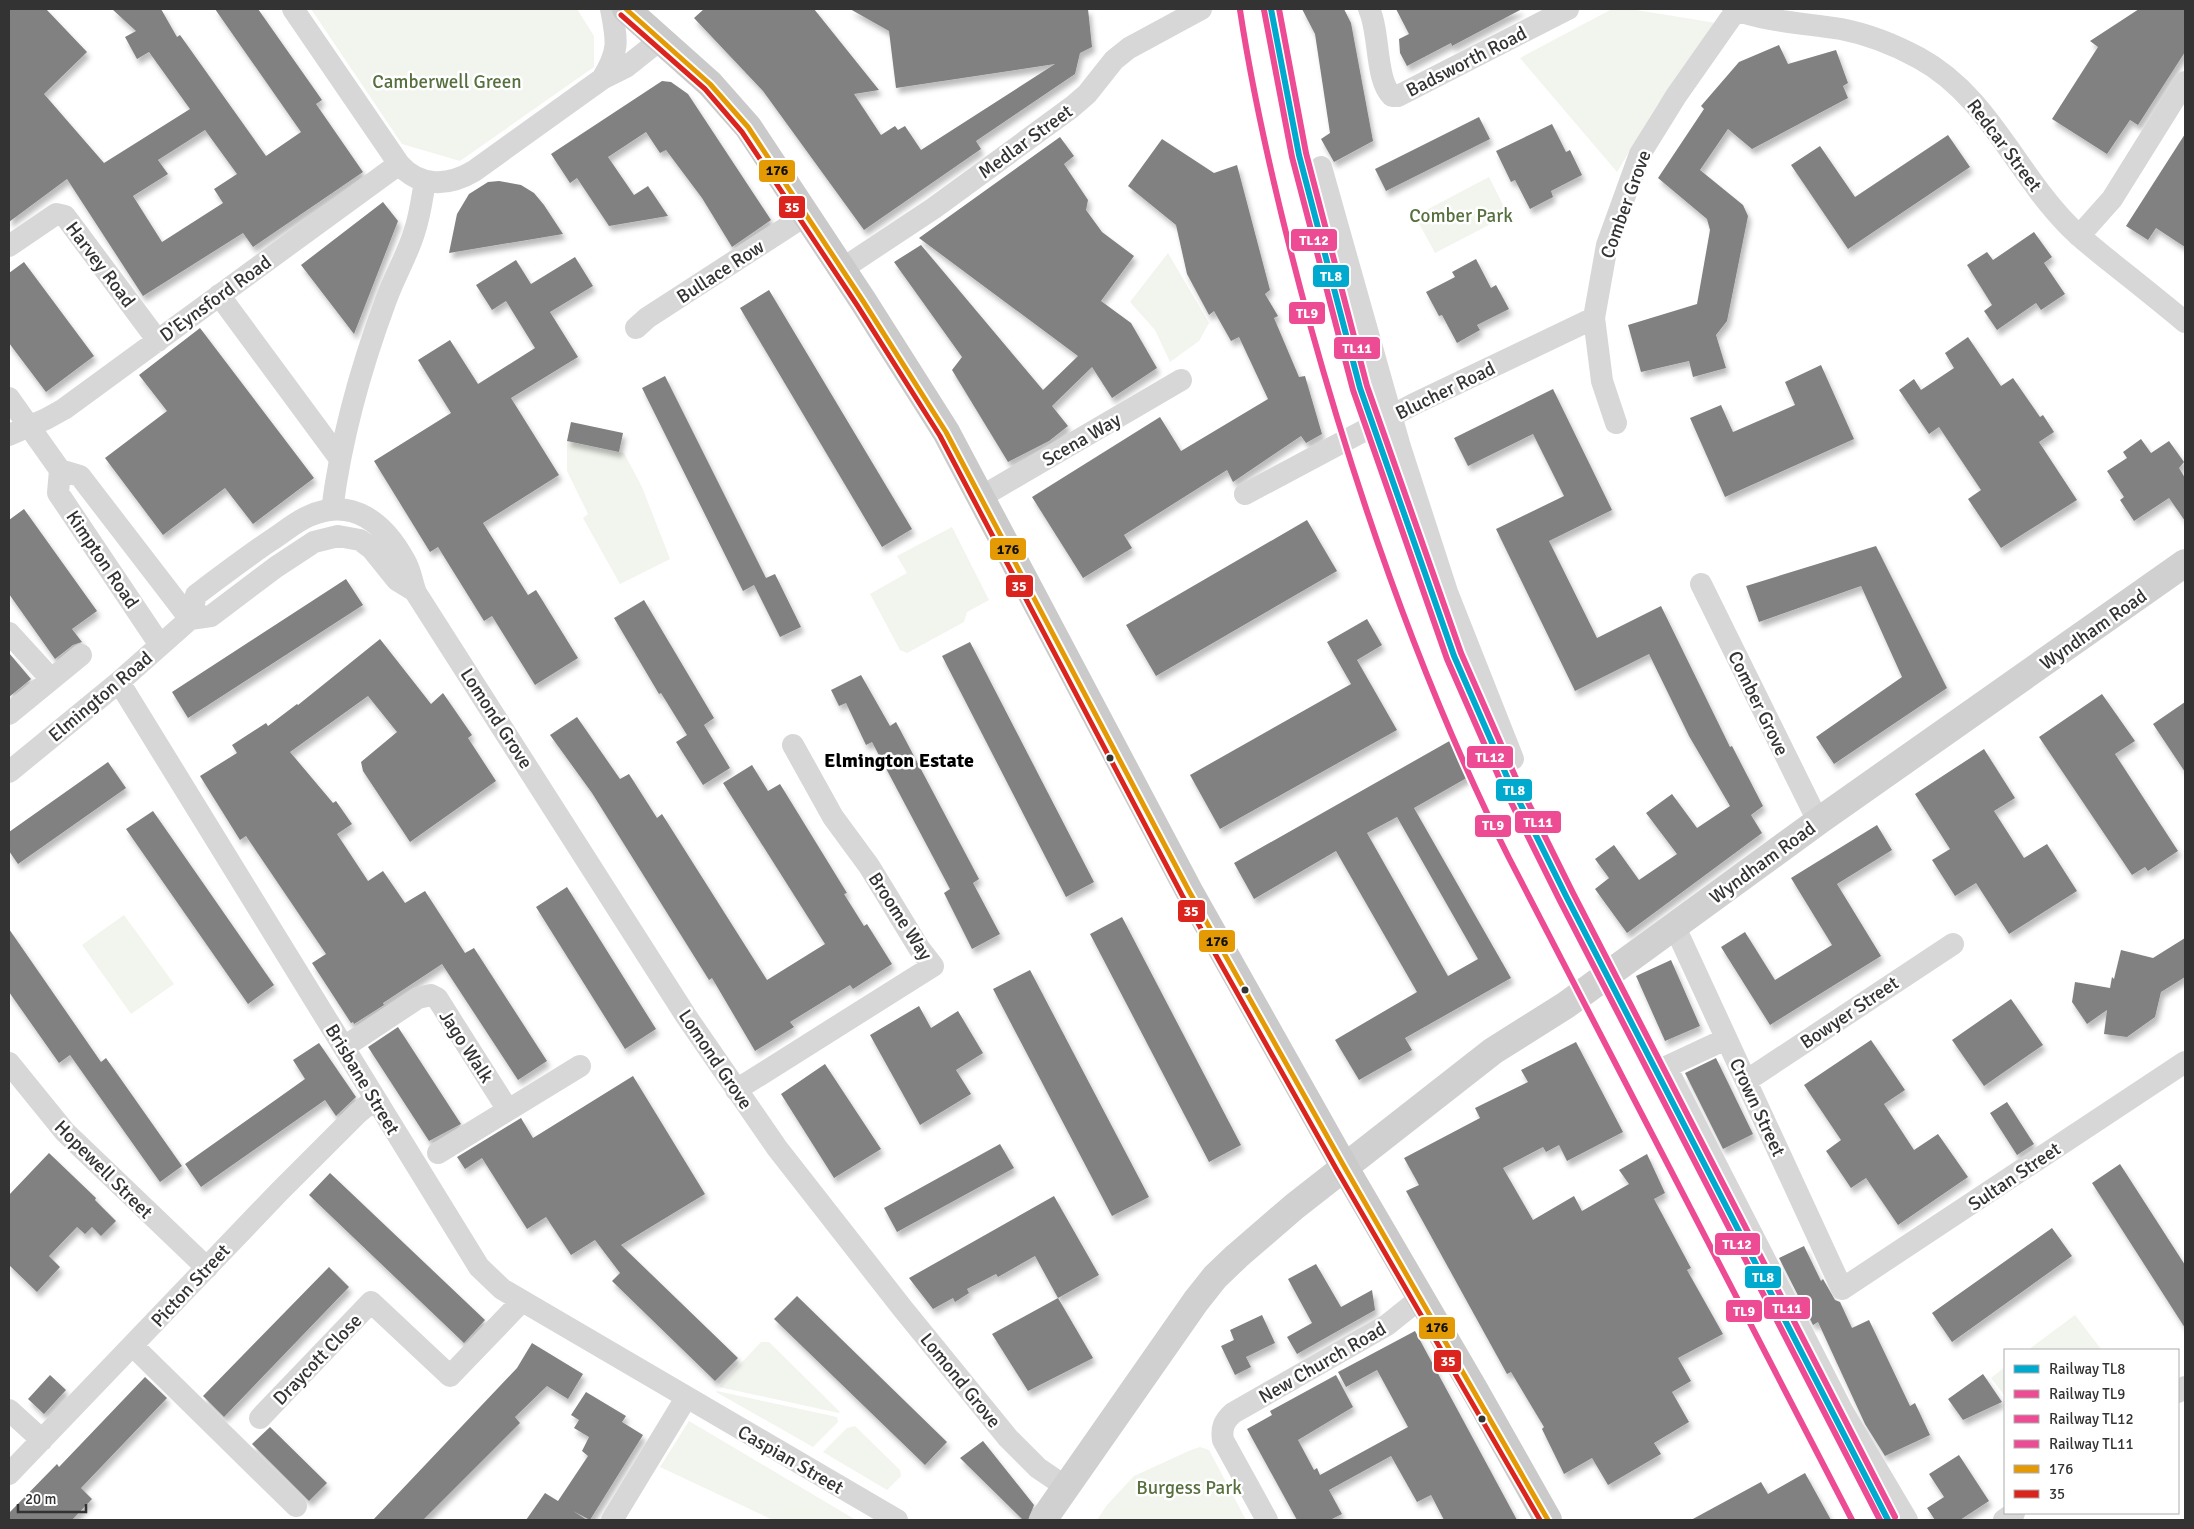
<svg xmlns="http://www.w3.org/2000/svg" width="2194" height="1529" viewBox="0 0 2194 1529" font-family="Signika,sans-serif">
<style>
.green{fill:#f1f5ed}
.building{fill:#818181;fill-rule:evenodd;filter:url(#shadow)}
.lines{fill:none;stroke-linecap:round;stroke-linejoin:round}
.street{stroke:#d7d7d7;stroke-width:22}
.secondary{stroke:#d0d0d0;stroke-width:28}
.primary{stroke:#cacaca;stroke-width:28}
.bus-1-casing{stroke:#fff;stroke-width:9}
.bus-2-casing{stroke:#fff;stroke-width:9}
.bus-1{stroke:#e39a05;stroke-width:5}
.bus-2{stroke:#dc241f;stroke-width:5}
.rail-1-casing{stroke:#fff;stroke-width:10}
.rail-2-casing{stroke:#fff;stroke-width:10}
.rail-3-casing{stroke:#fff;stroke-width:10}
.rail-4-casing{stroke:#fff;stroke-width:10}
.rail-1{stroke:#00a9ce;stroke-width:6}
.rail-2{stroke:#ee4b95;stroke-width:6}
.rail-3{stroke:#ee4b95;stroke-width:6}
.rail-4{stroke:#ee4b95;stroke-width:6}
.bus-dot{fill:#333;stroke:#fff;stroke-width:2}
.labels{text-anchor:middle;stroke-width:5;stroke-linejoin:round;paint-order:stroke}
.street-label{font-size:19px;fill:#333;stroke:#fff}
.park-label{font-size:19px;fill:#56703f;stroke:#fff}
.neighbourhood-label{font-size:20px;font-weight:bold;fill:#000;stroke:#fff}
.line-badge{stroke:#fff;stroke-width:2}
.badge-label{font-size:14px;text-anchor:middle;font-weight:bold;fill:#fff}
.pale-badge-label{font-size:14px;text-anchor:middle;font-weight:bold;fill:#111}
</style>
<defs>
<filter id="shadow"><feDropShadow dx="3" dy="5.5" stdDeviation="2.5" flood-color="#0004"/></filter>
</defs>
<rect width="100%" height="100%" fill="#fff"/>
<path class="green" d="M311,9H577L594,36V67L460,161L402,144Z
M1612,9H1630L1716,23L1657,105L1617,172L1520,58Z
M1489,177L1508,215L1435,253L1415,216Z
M1168,253L1209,323L1199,341L1170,362L1155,330L1130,302Z
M567,441L624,453L642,487L670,559L620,584L583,518L588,514L567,471Z
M952,527L989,600L967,612L964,622L907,653L900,650L870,594L907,573L897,556Z
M124,915L174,984L131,1014L82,945Z
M2075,1315L2101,1349L2100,1350H2028Z
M761,1342H769L840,1412L839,1413L719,1387Z
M2005,1367V1396L1991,1378Z
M717,1391L837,1417L838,1422L813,1447L716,1392Z
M689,1421L856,1520H773L660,1467Z
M855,1426L900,1470L901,1476L887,1490L823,1452L847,1428Z
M1200,1447L1209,1450L1246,1520H1097L1107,1505L1134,1476L1191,1450Z"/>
<path class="building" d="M9,9H46L87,52L44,94L104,163L190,109L149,52L137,59L125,37L136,31L112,9H161L177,37L180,35L266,156L301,132L215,9H258L322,100L316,104L363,172L253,247L243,233L143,296L67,179L9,222ZM205,130L237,174L214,189L223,203L162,242L133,196L168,174L158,160Z
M704,9H814L879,90L854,94L881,135L895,126L898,130L905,126L921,150L1055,64L896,88L889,31L850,9H1088L1092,47L1080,53L1075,74L976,141L981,149L864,230L763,91L694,18Z
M1302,9H1344L1351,23L1373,141L1334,162L1321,139L1330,133L1315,34Z
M1396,9H1522L1452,46L1451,43L1407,66L1400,53L1399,39L1409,34Z
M2139,9H2185V52L2138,125L2130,120L2107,154L2052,119L2098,47L2090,41Z
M1779,45L1788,64L1836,50L1848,83L1843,86L1848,98L1752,149L1728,129L1700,170L1743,205L1748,216L1727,321L1716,335L1726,368L1693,377L1689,361L1641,372L1628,325L1697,304L1710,230L1707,219L1658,178L1704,109L1701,106L1739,62Z
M662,81L671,82L688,94L771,220L732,247L702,198L666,150L660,153L646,132L608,157L634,195L648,186L668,216L609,226L577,178L570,183L551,154Z
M1479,117L1490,139L1386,191L1375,169Z
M1552,124L1566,152L1570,150L1582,175L1551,191L1553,197L1530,209L1515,180L1511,182L1496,151Z
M2185,134V247L2156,228L2148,240L2126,226Z
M1948,135L1970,167L1848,249L1791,165L1820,146L1855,197Z
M1060,137L1074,156L1064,164L1088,200L1086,210L1102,232L1134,256L1101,301L1131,323L1157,368L1112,398L1092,367L1052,406L1068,426L1049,441L1008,462L952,370L962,357L894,262L921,245L1043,390L1078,356L919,238Z
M1162,139L1214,173L1237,165L1270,290L1265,294L1278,316L1274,318L1299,377L1305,376L1322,434L1306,443L1301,436L1233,482L1227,470L1124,535L1132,548L1083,578L1032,497L1160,417L1181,451L1268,399L1239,337L1231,341L1214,311L1209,315L1187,274L1176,225L1128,186Z
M499,181L521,185L534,193L544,205L563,234L449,253L457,214L469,194L488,182Z
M383,202L398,221L354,334L301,265Z
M2034,232L2052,257L2044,263L2065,294L2041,310L2036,303L1997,330L1984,311L1992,305L1967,265L1987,252L1993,260Z
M575,257L593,286L550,312L578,357L511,398L559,475L483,523L528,595L536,590L578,658L535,685L492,616L484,621L438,547L430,552L374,461L451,413L418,360L450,340L478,384L535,348L506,301L492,310L476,285L516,260L531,284Z
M1476,259L1491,288L1496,285L1509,309L1477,325L1480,330L1457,343L1442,315L1439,316L1426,292L1455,277L1452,272Z
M24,262L94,356L46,392L9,343V273Z
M769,290L912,529L882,547L740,308Z
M200,328L314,478L253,524L225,488L163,535L105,458L167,411L139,375Z
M1968,337L2001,386L2013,378L2040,417L2043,415L2054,432L2039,442L2077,500L2001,548L1968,499L1981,490L1939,427L1929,434L1899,390L1914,379L1921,390L1954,368L1945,353Z
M1821,365L1854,439L1725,497L1690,418L1721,405L1733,432L1795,405L1785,382Z
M665,376L766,578L775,574L801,627L780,637L754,585L743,591L642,388Z
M1553,389L1612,510L1549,541L1597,638L1661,606L1730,747L1732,746L1763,806L1751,815L1762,833L1627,933L1595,889L1609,878L1595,859L1614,845L1639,880L1677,854L1646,813L1672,794L1697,828L1730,806L1689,736L1649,654L1575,691L1496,529L1564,496L1533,434L1468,466L1454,438Z
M571,422L623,433L619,452L567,441Z
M2141,439L2151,453L2169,441L2184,462L2179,468L2185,478V521L2169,498L2134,521L2120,500L2124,497L2107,471L2127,458L2123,452Z
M24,509L97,611L72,629L82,642L73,645L55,659L9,594V520Z
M1307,520L1337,571L1156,676L1126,625Z
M1876,546L1947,688L1834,764L1816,737L1902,677L1861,586L1759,622L1746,586Z
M346,579L363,605L188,718L172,692Z
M644,600L714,718L704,725L730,768L703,785L676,742L687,735L661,693L659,694L614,618Z
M1367,619L1382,645L1357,660L1397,730L1220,829L1190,775L1351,684L1327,642Z
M380,639L431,704L443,693L472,735L468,738L496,781L410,842L363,771L361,762L397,732L368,696L290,752L333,803L336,801L352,824L337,834L368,881L383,871L405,903L425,891L465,953L474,948L547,1061L518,1080L442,964L383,1003L384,1005L354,1024L353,1022L351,1023L312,963L326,954L246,836L240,840L200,776L237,753L232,745L266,723L268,726L297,704L298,705Z
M970,642L1094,882L1066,897L942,656Z
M9,653L31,679L9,697Z
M861,675L890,726L896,722L979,879L973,883L1000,934L972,949L944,893L950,889L872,742L866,745L846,703L839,706L831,690Z
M2102,694L2135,741L2115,754L2178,851L2148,871L2145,867L2132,875L2039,737Z
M2185,702V772L2153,724Z
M577,717L620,779L629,774L657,818L662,814L767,980L825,944L723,783L752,765L768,791L780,784L847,893L844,894L864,926L867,924L892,964L853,989L850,985L790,1022L794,1027L755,1051L712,978L709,980L592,793L550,735Z
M1453,739L1470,776L1414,808L1511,978L1405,1038L1412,1050L1359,1080L1335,1040L1417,992L1336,851L1254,899L1234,863ZM1397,817L1478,959L1448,976L1367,833Z
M1984,749L2015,798L1994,811L2024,858L2047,844L2077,891L2009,934L1976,883L1955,896L1932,860L1950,849L1915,794Z
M108,762L126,788L18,864L9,851V832Z
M153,811L274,985L248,1004L126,829Z
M1877,825L1892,850L1837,884L1881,956L1770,1025L1721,947L1745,932L1775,980L1832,945L1791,878Z
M567,887L656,1029L625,1049L536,907Z
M1122,917L1241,1145L1209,1162L1090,934Z
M9,929L101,1062L106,1058L182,1166L160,1182L70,1055L59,1063L9,992Z
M2185,938V977L2161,992L2155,1017L2127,1037L2104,1034L2107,1010L2087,1024L2072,1002L2075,982L2110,988L2112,977L2114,979L2121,950L2153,958Z
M1671,960L1700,1026L1665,1041L1636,976Z
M1030,970L1149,1197L1112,1216L993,989Z
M2011,999L2043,1045L1984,1086L1952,1040Z
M919,1006L931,1028L958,1011L983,1053L956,1070L971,1094L920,1125L870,1035Z
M398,1027L461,1124L429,1141L368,1047Z
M1871,1040L1905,1090L1884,1104L1914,1150L1938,1134L1968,1177L1898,1225L1866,1178L1851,1188L1826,1151L1841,1140L1804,1085Z
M1576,1042L1623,1132L1567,1161L1559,1145L1546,1152L1543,1147L1503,1168L1533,1220L1574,1196L1582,1211L1629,1184L1619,1170L1647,1154L1665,1193L1654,1199L1691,1268L1687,1270L1723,1334L1678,1358L1691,1381L1672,1392L1689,1422L1654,1443L1661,1454L1608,1485L1592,1458L1564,1474L1542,1429L1544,1427L1511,1372L1507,1374L1406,1191L1419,1185L1404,1158L1480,1118L1475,1108L1528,1082L1521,1070Z
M319,1043L356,1097L336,1116L325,1100L201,1187L185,1164L305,1079L293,1060Z
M1716,1058L1753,1134L1723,1149L1685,1073Z
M825,1064L881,1149L834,1178L781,1094Z
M633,1076L705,1194L621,1245L738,1358L715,1381L612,1281L620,1273L595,1240L571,1255L546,1217L527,1229L482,1158L465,1169L457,1157L521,1118L533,1138Z
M2007,1102L2034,1144L2017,1155L1990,1113Z
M1000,1144L1014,1168L897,1232L884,1208Z
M49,1153L96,1198L95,1200L116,1221L101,1236L92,1227L85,1234L77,1227L49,1256L60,1267L37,1292L9,1265V1195Z
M2120,1164L2185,1265V1328L2092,1183Z
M330,1173L485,1320L464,1343L309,1195Z
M1054,1196L1099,1275L1058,1298L1035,1256L998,1277L996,1274L967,1289L969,1293L955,1302L953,1298L933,1309L909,1278Z
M2052,1228L2072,1256L1952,1342L1932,1313Z
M1804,1246L1821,1281L1823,1279L1835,1300L1840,1302L1852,1328L1869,1320L1910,1406L1915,1403L1930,1435L1885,1456L1865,1424L1818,1322L1813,1325L1779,1258Z
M1316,1264L1341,1307L1372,1290L1375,1310L1297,1354L1287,1337L1312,1323L1288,1279Z
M329,1267L349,1287L224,1417L203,1396Z
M797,1296L947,1442L925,1465L774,1319Z
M1058,1298L1093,1358L1028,1391L992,1334Z
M1262,1315L1275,1343L1246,1357L1251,1367L1235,1375L1221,1346L1234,1340L1230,1330Z
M1415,1331L1517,1520H1444L1431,1495L1417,1502L1391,1456L1329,1490L1342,1514L1330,1520H1297L1247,1429L1272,1415L1270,1411L1336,1375L1353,1407L1298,1440L1314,1470L1317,1468L1320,1475L1408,1427L1377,1370L1346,1387L1338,1372Z
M532,1343L583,1374L568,1399L547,1386L515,1417L520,1423L423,1520H373L517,1368Z
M1983,1374L2002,1402L1963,1420L1948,1399Z
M50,1375L66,1390L44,1414L28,1399Z
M145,1377L167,1398L81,1488L92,1499L72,1520H9V1513L57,1464L59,1467Z
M586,1392L626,1416L622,1422L643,1435L590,1520L573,1511L587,1520H526L545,1493L558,1501L588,1456L582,1451L589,1437L574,1428L579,1420L571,1415Z
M270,1427L327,1483L309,1501L252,1444Z
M983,1441L1034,1505L1028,1520H1023L960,1458Z
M1959,1455L1989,1501L1960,1520H1935L1927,1508L1944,1497L1929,1474Z
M1805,1473L1831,1520H1691L1761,1482L1768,1494Z"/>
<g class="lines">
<path class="street" d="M293,9L399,164C420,188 449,186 474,171L602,79L626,67L660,40
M1369,9C1380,32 1375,80 1392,96H1398L1568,9
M1733,9C1767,22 1805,23 1841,29C1867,34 1895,45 1919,58C1987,95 2014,169 2066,223C2080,238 2096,250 2112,263C2136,282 2161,302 2185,322
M602,79C620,50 617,41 611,9
M1321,167L1400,447L1447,592L1513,759
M2079,236L2112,199L2185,82
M9,246L56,214L65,216L158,341
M842,269L934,208L1072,107L1087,94L1114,60L1129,48L1201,9
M219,295L340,459
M636,328L647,318L806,215
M9,398L60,470L80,476L190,619
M1616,423L1602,381L1594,318L1607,245L1640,154L1676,96L1737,9
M9,435L46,419L64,409L399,164
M60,470L58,493L160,645
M1245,494L1414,404L1594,318
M981,497L1181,380
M332,510C341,439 361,367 386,300C394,277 407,256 414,233C420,216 422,199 425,181
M1701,584L1812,809L1820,820
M190,619L196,595C220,577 245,558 270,541C283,533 295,522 309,516C353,496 385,524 405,561C411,571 412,583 416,593L686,1016L777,1148L903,1309L1008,1438L1038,1468L1066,1487
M9,633L51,679
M119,682L479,1267L502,1289L897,1520
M9,714L81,655
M9,772L119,682L190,619L211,616L276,567L314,542L338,536L360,540L372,549L397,580L415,591
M1674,925L1842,1289L2185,1062
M1726,1039L1666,1067L1842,1410L1907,1520
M344,1047L418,998L431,995L437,998L508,1110
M9,1063L65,1132L207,1268
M1746,1081L1953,944
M736,1090L933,966L919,948L869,866L833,817L793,745
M438,1153L580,1066
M133,1346L296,1506
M2178,1392L2185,1387
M9,1410L42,1440
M260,1418L371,1302L450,1376L522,1301
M9,1474L279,1192L358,1113L375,1099
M612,1520L686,1398
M1267,1520L1223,1440C1221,1428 1224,1421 1233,1413L1387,1325L1422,1297
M2004,1520L2014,1513"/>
<path class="secondary" d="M1043,1520L1196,1301L1215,1277L1237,1256L1295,1206L1493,1051L1566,1005L1820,820L2185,563"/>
<path class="primary" d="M626,9L710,84L748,127L863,301L946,432L1189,891L1345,1168L1474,1389L1548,1520"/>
<defs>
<path id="bus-1" d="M626,9L710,84L748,127L863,301L946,432L1189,891L1345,1168L1548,1520"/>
<path id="bus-2" d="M621,15L705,89L742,132L857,305L940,436L1182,895L1338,1172L1540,1520"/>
</defs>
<use href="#bus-1" class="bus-1-casing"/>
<use href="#bus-2" class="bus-2-casing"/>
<use href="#bus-1" class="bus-1"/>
<use href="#bus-2" class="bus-2"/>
<defs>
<path id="rail-1" d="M1271,9L1299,155L1360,388L1454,656L1508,779L1566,896L1888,1520"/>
<path id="rail-2" d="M1240,10C1256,115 1281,218 1309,321C1360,505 1423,687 1509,858L1852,1520"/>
<path id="rail-3" d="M1264,10L1292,157L1353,390L1447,659L1501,782L1559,899L1880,1520"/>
<path id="rail-4" d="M1279,9L1306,153L1367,386L1461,653L1515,776L1573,893L1895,1517"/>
</defs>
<use href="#rail-1" class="rail-1-casing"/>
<use href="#rail-2" class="rail-2-casing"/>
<use href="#rail-3" class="rail-3-casing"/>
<use href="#rail-4" class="rail-4-casing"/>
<use href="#rail-1" class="rail-1"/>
<use href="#rail-2" class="rail-2"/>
<use href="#rail-3" class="rail-3"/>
<use href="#rail-4" class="rail-4"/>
</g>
<g class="bus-dot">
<circle cx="1110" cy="758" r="4.5"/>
<circle cx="1245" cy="990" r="4.5"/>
<circle cx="1482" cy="1419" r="4.5"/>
</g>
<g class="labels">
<g class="street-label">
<text transform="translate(1466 61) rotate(-27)" y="7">Badsworth Road</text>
<text transform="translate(1025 141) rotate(-36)" y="7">Medlar Street</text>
<text transform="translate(2005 145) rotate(53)" y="7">Redcar Street</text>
<text transform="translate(1625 204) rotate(-70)" y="7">Comber Grove</text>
<text transform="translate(101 264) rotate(53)" y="7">Harvey Road</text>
<text transform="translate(720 271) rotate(-33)" y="7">Bullace Row</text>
<text transform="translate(215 298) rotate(-36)" y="7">D'Eynsford Road</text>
<text transform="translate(1445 390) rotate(-26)" y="7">Blucher Road</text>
<text transform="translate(1081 439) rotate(-30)" y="7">Scena Way</text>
<text transform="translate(103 559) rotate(56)" y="7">Kimpton Road</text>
<text transform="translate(2093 629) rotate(-35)" y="7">Wyndham Road</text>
<text transform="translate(100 696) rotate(-40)" y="7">Elmington Road</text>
<text transform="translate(1759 703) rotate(64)" y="7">Comber Grove</text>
<text transform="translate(497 718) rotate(57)" y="7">Lomond Grove</text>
<text transform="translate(1762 862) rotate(-36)" y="7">Wyndham Road</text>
<text transform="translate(901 916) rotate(57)" y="7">Broome Way</text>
<text transform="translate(1849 1012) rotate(-34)" y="7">Bowyer Street</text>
<text transform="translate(467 1046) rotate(57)" y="7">Jago Walk</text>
<text transform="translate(716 1059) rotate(56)" y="7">Lomond Grove</text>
<text transform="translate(363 1079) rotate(59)" y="7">Brisbane Street</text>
<text transform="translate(1758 1107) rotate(65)" y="7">Crown Street</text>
<text transform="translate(104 1169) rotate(45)" y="7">Hopewell Street</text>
<text transform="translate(2014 1176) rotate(-34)" y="7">Sultan Street</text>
<text transform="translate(190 1285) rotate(-47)" y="7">Picton Street</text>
<text transform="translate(317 1359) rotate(-46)" y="7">Draycott Close</text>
<text transform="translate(1322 1362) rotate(-30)" y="7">New Church Road</text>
<text transform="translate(961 1380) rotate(51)" y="7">Lomond Grove</text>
<text transform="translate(791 1459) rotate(30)" y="7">Caspian Street</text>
</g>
<g class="park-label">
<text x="447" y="88">Camberwell Green</text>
<text x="1461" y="222">Comber Park</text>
<text x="1189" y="1494">Burgess Park</text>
</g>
<g class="neighbourhood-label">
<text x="899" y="767">Elmington Estate</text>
</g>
</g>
<g class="line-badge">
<rect x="758" y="159" width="38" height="24" rx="5" fill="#e39a05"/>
<rect x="778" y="195" width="28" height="24" rx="5" fill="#dc241f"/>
<rect x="1290" y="228" width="48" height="24" rx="5" fill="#ee4b95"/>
<rect x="1312" y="264" width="38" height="24" rx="5" fill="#00a9ce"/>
<rect x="1288" y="301" width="38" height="24" rx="5" fill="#ee4b95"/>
<rect x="1333" y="336" width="48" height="24" rx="5" fill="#ee4b95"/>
<rect x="989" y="537" width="38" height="24" rx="5" fill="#e39a05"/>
<rect x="1005" y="574" width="29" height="24" rx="5" fill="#dc241f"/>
<rect x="1466" y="745" width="48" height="24" rx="5" fill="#ee4b95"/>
<rect x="1495" y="778" width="38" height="24" rx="5" fill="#00a9ce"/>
<rect x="1514" y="810" width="48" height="24" rx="5" fill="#ee4b95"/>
<rect x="1474" y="814" width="38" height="24" rx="5" fill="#ee4b95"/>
<rect x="1177" y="899" width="29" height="24" rx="5" fill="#dc241f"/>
<rect x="1198" y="929" width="38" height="24" rx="5" fill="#e39a05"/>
<rect x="1714" y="1232" width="47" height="24" rx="5" fill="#ee4b95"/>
<rect x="1744" y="1265" width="38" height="24" rx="5" fill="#00a9ce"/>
<rect x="1763" y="1296" width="48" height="24" rx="5" fill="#ee4b95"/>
<rect x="1725" y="1299" width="38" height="24" rx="5" fill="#ee4b95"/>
<rect x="1418" y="1316" width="38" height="24" rx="5" fill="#e39a05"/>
<rect x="1433" y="1349" width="29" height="24" rx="5" fill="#dc241f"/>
</g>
<g class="badge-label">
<text x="792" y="212">35</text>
<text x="1314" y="245">TL12</text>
<text x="1331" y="281">TL8</text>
<text x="1307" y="318">TL9</text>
<text x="1357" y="353">TL11</text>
<text x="1019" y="591">35</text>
<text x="1490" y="762">TL12</text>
<text x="1514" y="795">TL8</text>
<text x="1538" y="827">TL11</text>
<text x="1493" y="830">TL9</text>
<text x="1191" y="916">35</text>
<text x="1737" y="1249">TL12</text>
<text x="1763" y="1282">TL8</text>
<text x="1787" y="1313">TL11</text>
<text x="1744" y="1316">TL9</text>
<text x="1448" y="1366">35</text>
</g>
<g class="pale-badge-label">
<text x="777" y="175">176</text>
<text x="1008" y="554">176</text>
<text x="1217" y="946">176</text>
<text x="1437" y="1332">176</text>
</g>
<rect width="2194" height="1529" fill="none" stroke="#333333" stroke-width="20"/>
<rect x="2004" y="1349" width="175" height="165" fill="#ffffff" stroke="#adadad"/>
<rect x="2014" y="1365" width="25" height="8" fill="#00a9ce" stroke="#adadad"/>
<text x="2049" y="1374" font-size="15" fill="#333333">Railway TL8</text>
<rect x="2014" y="1390" width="25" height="8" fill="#ee4b95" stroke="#adadad"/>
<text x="2049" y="1399" font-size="15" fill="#333333">Railway TL9</text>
<rect x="2014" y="1415" width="25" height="8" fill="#ee4b95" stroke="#adadad"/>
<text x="2049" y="1424" font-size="15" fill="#333333">Railway TL12</text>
<rect x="2014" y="1440" width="25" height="8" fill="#ee4b95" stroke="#adadad"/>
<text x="2049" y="1449" font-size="15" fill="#333333">Railway TL11</text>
<rect x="2014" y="1465" width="25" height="8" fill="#e39a05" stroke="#adadad"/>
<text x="2049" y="1474" font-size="15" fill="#333333">176</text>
<rect x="2014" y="1490" width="25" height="8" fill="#dc241f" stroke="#adadad"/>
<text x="2049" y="1499" font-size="15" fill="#333333">35</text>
<path d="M18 1504v8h68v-8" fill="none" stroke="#333333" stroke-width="2.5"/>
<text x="25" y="1504" font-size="15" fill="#333333" stroke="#ffffff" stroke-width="4" paint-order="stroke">20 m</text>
</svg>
